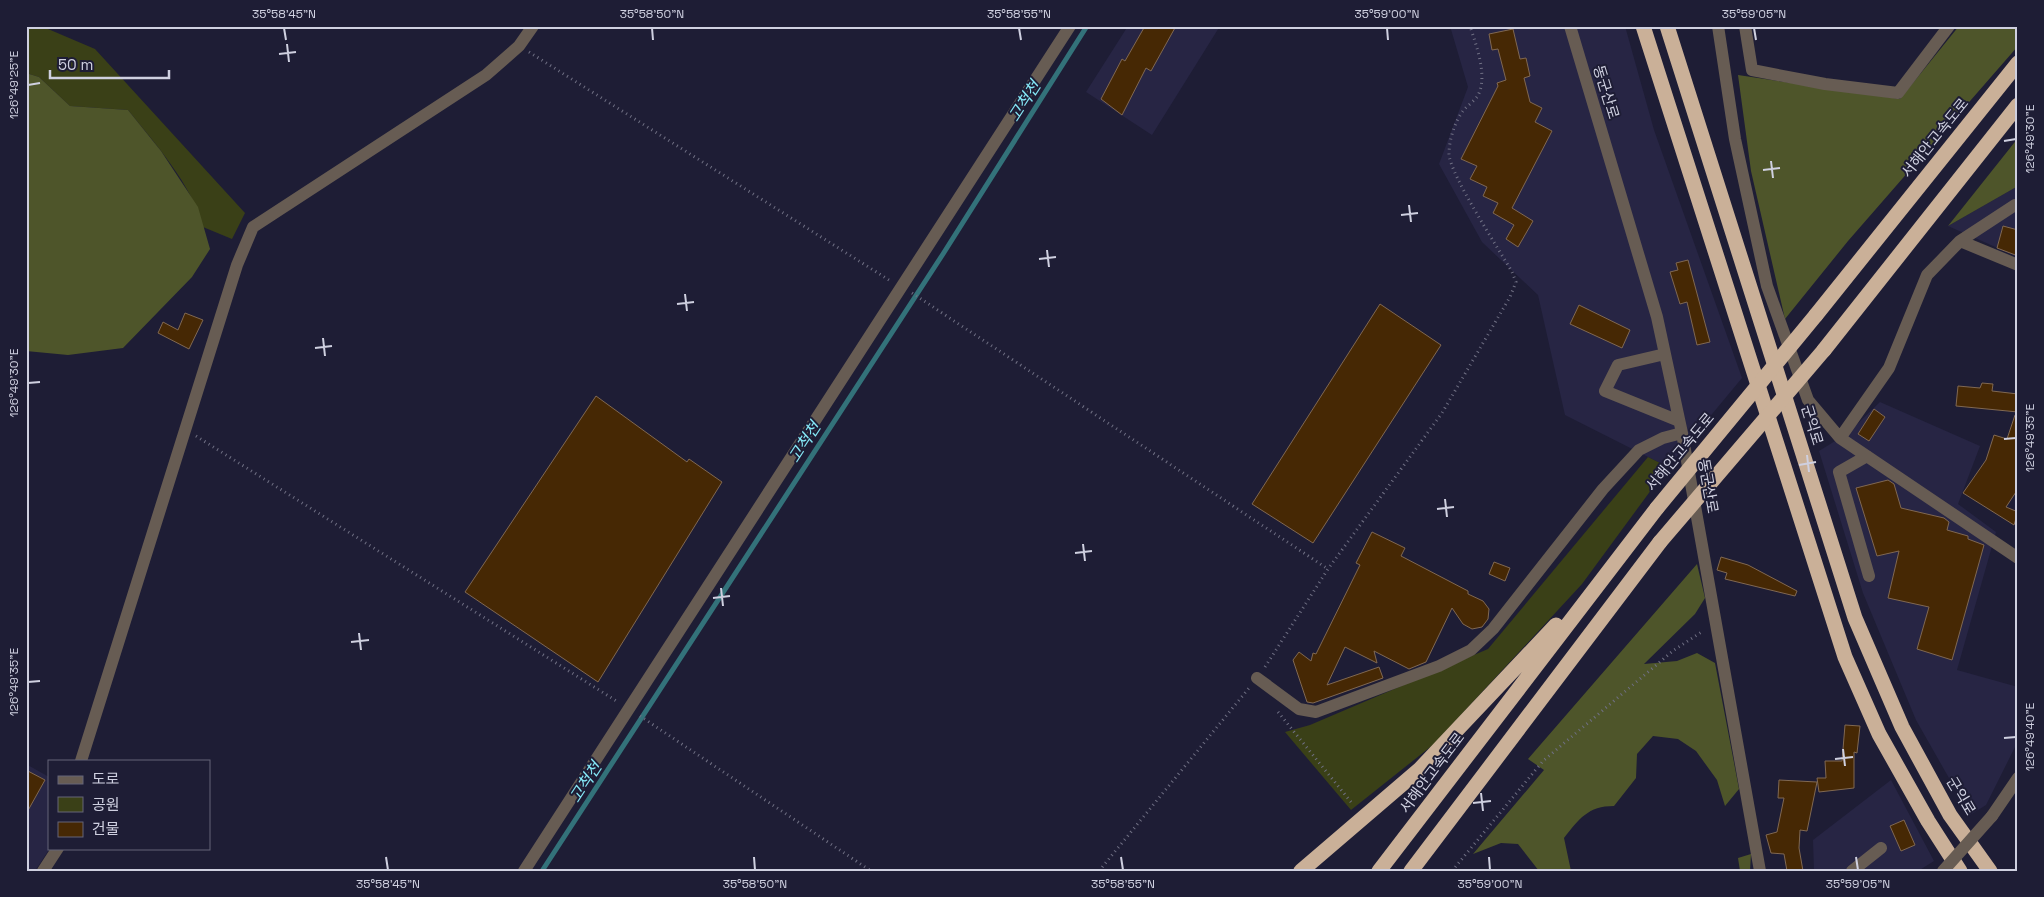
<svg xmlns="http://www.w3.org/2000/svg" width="2044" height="897" viewBox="0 0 2044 897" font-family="'Space Grotesk','Noto Sans KR',sans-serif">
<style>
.built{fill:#272544}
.green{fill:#3a4017}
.forest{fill:#4e552a}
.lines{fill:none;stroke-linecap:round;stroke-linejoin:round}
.stream{stroke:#33727a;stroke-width:5}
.building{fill:#462804;stroke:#806852}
.path{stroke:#707084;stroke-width:3;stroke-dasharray:1 4;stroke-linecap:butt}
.minor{stroke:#675c53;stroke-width:12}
.highway{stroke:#cab098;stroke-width:15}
.minor-bridge{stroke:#675c53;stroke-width:12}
.highway-bridge{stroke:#cab098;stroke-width:15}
.ticks{fill:none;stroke:#cfd0e0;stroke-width:2}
.labels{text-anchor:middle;stroke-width:4;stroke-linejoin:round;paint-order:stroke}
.street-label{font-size:15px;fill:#cfd0e0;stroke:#1e1d35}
.water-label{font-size:16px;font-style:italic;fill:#86e9f7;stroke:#1e1d35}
.neatline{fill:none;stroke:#cfd0e0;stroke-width:2}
.ticks-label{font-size:12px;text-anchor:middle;fill:#cfd0e0}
</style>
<rect width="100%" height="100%" fill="#1e1d35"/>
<path class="built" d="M1128,26H1220L1152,135L1086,92Z
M1450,26H1625L1654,130L1742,378L1668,467L1565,415L1538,295L1482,242L1439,164L1468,87Z
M2018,186V257L1948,226Z
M1880,402L1980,446L1958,504L1996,532L1957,670L2018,687V741L1986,805L1970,815L1916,720L1863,593L1819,451L1848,433Z
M26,764L49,777L50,848L35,871L26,868Z
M1891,780L1934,861L1918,871H1814L1813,840Z"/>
<path class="green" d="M26,26H41L95,49L245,213L232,239L203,227C191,183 156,145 128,110L70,106L39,77L26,73Z
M1648,457L1668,467L1582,584L1434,744L1351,810L1285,732L1310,725L1488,649Z"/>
<path class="forest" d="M1959,26H2018V46L1848,241L1785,319L1751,171L1738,75L1900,99Z
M26,73L39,77L70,106L128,110L161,151L198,207L210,249L192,277L123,348L68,355L26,351Z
M2018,138V186L1948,226Z
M1697,564L1705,598L1695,614L1644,664L1677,661L1697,653L1715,663L1739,789L1725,806L1717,780L1696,751L1678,739L1653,736L1637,754L1636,778L1614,806C1588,806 1579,819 1564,838L1571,871H1539L1518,844L1501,843L1473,854L1544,770L1528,759Z
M1751,854L1750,871H1740L1738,858Z"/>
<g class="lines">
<path class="stream" d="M542,871L943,254L1087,26"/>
</g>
<path class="building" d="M1145,26H1176L1151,71L1146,68L1122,115L1101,99L1122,59L1125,61Z
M1513,29L1520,59L1526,58L1530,76L1524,78L1530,102L1542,108L1535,122L1552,131L1512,208L1533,221L1518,247L1506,239L1514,225L1493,213L1498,203L1483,196L1487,187L1470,179L1477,166L1461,159L1498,86L1497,83L1506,80L1498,49L1492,50L1489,34Z
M2003,226L2018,230V256L1997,248Z
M1688,260L1710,342L1697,345L1687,302L1680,304L1670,272L1678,270L1676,263Z
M1380,304L1441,345L1313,543L1252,504Z
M1579,305L1630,330L1622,348L1570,324Z
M185,313L203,320L189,349L158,333L163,322L178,330Z
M1982,383L1993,384L1992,391L2018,394V412L1956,406L1958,386L1980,388Z
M596,396L687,462L689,459L722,482L598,682L465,592Z
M1874,409L1885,417L1869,441L1858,434Z
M2015,415H2018V489L2006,507L2018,512L2014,525L1963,493L1986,460L1994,435L2007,439Z
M1888,480L1894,484L1901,508L1944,518L1949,522L1947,530L1968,536V539L1984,545L1952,660L1917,649L1929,607L1888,598L1899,551L1877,556L1856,488Z
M1372,532L1405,548L1401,556L1468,591V594L1483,601L1489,609L1488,619L1482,627L1472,629L1463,624L1452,608L1426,662L1409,669L1374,651L1377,663L1345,647L1327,685L1379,667L1383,678L1313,703L1307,702L1293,660L1299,652L1311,661L1313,653L1316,654L1360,565L1356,563Z
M1721,557L1748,565L1797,591L1795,596L1725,579L1727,573L1717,570Z
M1494,562L1510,568L1505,581L1489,574Z
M1845,725L1860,726L1857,753L1854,752V788L1819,792L1817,778H1826L1825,761H1842Z
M26,770L45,780L26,814Z
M1779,780L1817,782L1807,831L1800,830L1799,848L1803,871H1787L1784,854L1771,853L1766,835L1777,832L1784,798H1778Z
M1904,820L1915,845L1901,851L1890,826Z"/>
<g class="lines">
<path class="path" d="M529,52L889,280
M912,293L1328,569
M196,436L618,702
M1265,667L1328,569L1442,413L1510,297L1516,282L1512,272C1499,249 1450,175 1449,154C1449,140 1455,121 1463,111C1467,106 1473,102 1477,97C1489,78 1476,45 1470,26
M1278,712L1351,802
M640,716L871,871
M1099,871L1249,688
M1452,871L1543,761L1674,650L1703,631"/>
<path class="minor" d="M1570,26L1657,317L1682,433L1760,871
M1718,26L1735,139L1767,286L1808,400L1840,438L1889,368L1927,275L1960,241L2018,265
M1745,26L1752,70L1825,84L1898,93L1949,26
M1960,241L2015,205
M1665,354L1618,365L1605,391L1679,421
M1840,438L2018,558
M1867,456L1839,472L1869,576
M1257,678L1299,709L1316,712L1439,666L1471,650L1493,629L1603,489L1639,450L1663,438L1682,433
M81,761L237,265L253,227L486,75L519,46L533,26
M1992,816L2018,778
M43,871L58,848
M524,871L1070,26
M1852,871L1881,848"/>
<path class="highway" d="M1643,26L1845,657L1879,734L1928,821L1960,871
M1667,26L1855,618L1902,727L1950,815L1990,871
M1816,315L2018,63
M1824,350L2018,105
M1301,871L1420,769L1556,625
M1379,871L1657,508
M1411,871L1660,542"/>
<path class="minor-bridge" d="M1943,871L1992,816"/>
<path class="highway-bridge" d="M1657,508L1816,315
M1660,542L1824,350"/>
</g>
<path class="ticks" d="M284,28L286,40M652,28L653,40M1019,28L1021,40M1387,28L1388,40M1754,28L1756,40M287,44L289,62M279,54L296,52M28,85L40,83M2004,141L2016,139M1771,161L1773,178M1763,170L1780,168M1409,205L1411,222M1401,215L1418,213M1047,250L1049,267M1039,259L1056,257M685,294L687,311M677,304L694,302M323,338L325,356M315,348L332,346M28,383L40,382M2004,439L2016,438M1807,455L1809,472M1799,465L1816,462M1445,499L1447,517M1437,509L1454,507M1083,544L1085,561M1075,553L1092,551M721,588L723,606M713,598L730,596M359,633L361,650M351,642L369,640M28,682L40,681M2004,738L2016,737M1843,749L1845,766M1835,759L1853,757M1481,793L1483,811M1473,803L1491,801M386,857L388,870M754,857L755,870M1121,857L1123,870M1489,857L1490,870M1856,857L1858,870"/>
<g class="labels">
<g class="street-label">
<text transform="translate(1606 92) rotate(73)" y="5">동군산로</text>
<text transform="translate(1935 138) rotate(-51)" y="5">서해안고속도로</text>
<text transform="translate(1812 425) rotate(73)" y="5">군익로</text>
<text transform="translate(1680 452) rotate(-50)" y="5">서해안고속도로</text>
<text transform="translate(1708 486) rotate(80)" y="5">동군산로</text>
<text transform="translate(1432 773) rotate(-53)" y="5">서해안고속도로</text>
<text transform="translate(1961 796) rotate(59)" y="5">군익로</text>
</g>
<g class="water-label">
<text transform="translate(1024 101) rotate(-57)" y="6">고척천</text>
<text transform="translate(804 442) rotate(-57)" y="6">고척천</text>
<text transform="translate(585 782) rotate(-57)" y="6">고척천</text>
</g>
</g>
<rect width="2044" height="897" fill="none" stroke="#1e1d35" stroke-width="55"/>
<rect x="48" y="760" width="162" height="90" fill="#1e1d35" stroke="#656579"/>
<rect x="58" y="776" width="25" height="8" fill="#675c53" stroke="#656579"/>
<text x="92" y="784" font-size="15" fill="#cfd0e0">도로</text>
<rect x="58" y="797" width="25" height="15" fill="#3a4017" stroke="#656579"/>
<text x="92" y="810" font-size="15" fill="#cfd0e0">공원</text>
<rect x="58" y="822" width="25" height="15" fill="#462804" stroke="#656579"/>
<text x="92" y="834" font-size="15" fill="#cfd0e0">건물</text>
<path d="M50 70v8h119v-8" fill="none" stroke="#cfd0e0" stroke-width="2.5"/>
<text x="58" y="70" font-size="15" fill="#cfd0e0" stroke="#1e1d35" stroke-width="4" paint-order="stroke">50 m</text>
<rect x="28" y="28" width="1988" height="842" class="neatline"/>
<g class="ticks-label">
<text x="284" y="18">35°58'45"N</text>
<text x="652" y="18">35°58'50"N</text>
<text x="1019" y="18">35°58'55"N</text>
<text x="1387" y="18">35°59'00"N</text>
<text x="1754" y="18">35°59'05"N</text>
<text transform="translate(14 85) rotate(-90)" y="4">126°49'25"E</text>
<text transform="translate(2030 139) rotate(-90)" y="4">126°49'30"E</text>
<text transform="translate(14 383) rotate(-90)" y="4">126°49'30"E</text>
<text transform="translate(2030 438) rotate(-90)" y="4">126°49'35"E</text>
<text transform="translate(14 682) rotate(-90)" y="4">126°49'35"E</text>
<text transform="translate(2030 737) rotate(-90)" y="4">126°49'40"E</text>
<text x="388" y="888">35°58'45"N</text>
<text x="755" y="888">35°58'50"N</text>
<text x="1123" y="888">35°58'55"N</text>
<text x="1490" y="888">35°59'00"N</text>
<text x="1858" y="888">35°59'05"N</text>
</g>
</svg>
